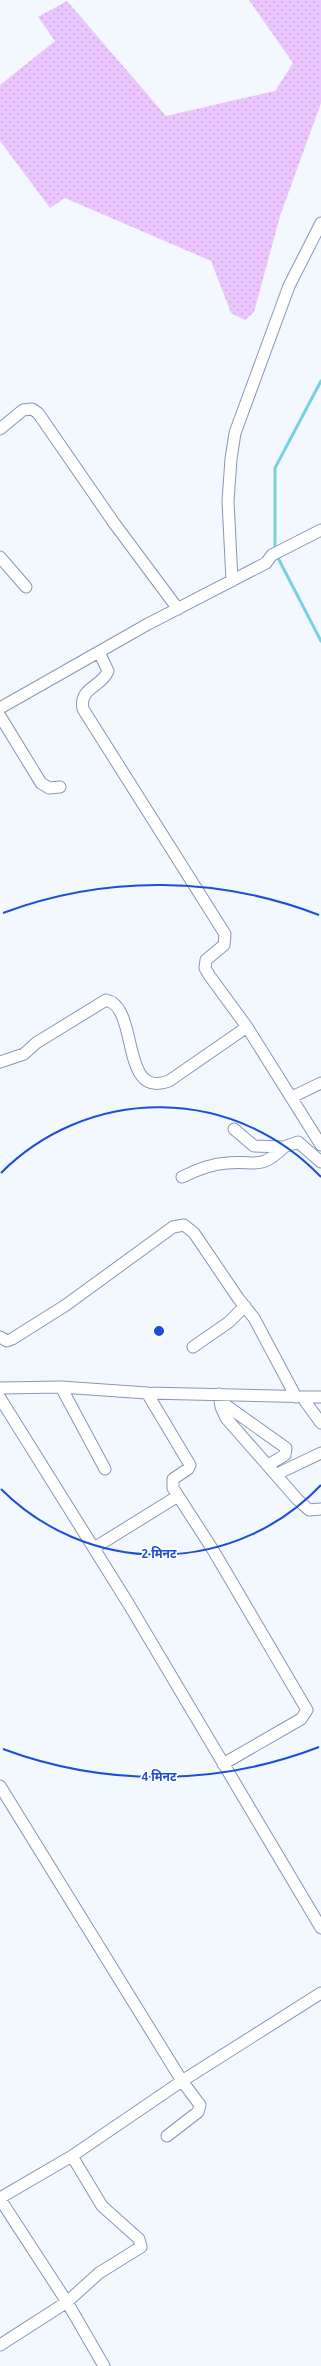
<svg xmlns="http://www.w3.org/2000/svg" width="321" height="2366" viewBox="0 0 321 2366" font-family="Ubuntu,'Noto Sans Devanagari',sans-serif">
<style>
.grass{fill:url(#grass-dots)}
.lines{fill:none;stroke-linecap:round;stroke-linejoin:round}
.stream{stroke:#79d0e1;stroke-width:3}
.street-casing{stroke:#8797b5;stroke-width:13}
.street{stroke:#fff;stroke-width:11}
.ring{fill:none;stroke:#1d4ed8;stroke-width:2}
.centre{fill:#1d4ed8;stroke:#fff;stroke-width:2}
.ring-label{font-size:12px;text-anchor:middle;font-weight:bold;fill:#1d4ed8;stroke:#fff;stroke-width:3.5;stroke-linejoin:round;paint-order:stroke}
</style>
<defs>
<pattern id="grass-dots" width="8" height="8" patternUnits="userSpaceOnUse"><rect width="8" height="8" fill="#eac5fe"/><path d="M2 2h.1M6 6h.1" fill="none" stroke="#c9aadb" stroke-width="1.8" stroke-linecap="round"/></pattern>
</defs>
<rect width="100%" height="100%" fill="#f3f7fe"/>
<path class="grass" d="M249,0H321V103L280,216L254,312L245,320L231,313L211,261L65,198L50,208L0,141V85L55,41L38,17L67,1L166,116L275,91L293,63Z"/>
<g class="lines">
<path class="stream" d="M275,551V468L321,381
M277,556L321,641"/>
<defs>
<path id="street" d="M0,429L23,410L32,409L38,413L114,523L178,609
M0,557L26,587
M232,581L228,501L231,459L235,433L289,286L321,223
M99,652L108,671C101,688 79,687 83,709L225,934L224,945L206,960L205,968L209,975L247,1027L321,1145
M0,708L148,624L266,563L272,555L321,530
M0,716L41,783L49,788L60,787
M0,1062L24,1054L36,1043L106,1000C140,1007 119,1100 169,1081L247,1027
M292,1097L321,1083
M234,1129L254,1146L284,1147L298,1142L321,1162
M182,1177C196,1170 210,1164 227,1163C255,1160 260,1171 284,1147
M0,1337L7,1341L12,1339L66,1305L173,1227L184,1225L194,1233L238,1298L254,1318L296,1397
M193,1347L229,1322L245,1306
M61,1387L105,1469
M0,1388L61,1387L147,1393L321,1397
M147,1393L190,1465L188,1469L173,1479V1488L213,1550L307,1710L301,1719L223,1764
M219,1394L221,1407L226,1418L297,1499L309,1510L321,1509
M302,1397L321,1423
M0,1398L128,1603L321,1928
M220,1401L286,1448L285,1455L268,1465
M277,1474L321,1453
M94,1548L178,1496
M0,1786L182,2081L200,2105L198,2112L167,2136
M0,2198L72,2156L182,2081L321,1993
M0,2199L67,2302L104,2366
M0,2345L67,2302L99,2273L141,2247L139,2239L102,2206L72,2156"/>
</defs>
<use href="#street" class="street-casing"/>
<use href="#street" class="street"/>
</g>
<g class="ring">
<path d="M321 1485A223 223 0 0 1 1 1489M1 1173A223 223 0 0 1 321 1177"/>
<path d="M319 1747A446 446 0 0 1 3 1749M3 913A446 446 0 0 1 319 915"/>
</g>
<circle cx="159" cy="1331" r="6" class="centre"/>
<g class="ring-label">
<text x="159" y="1558">2 मिनट</text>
<text x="159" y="1781">4 मिनट</text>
</g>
</svg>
